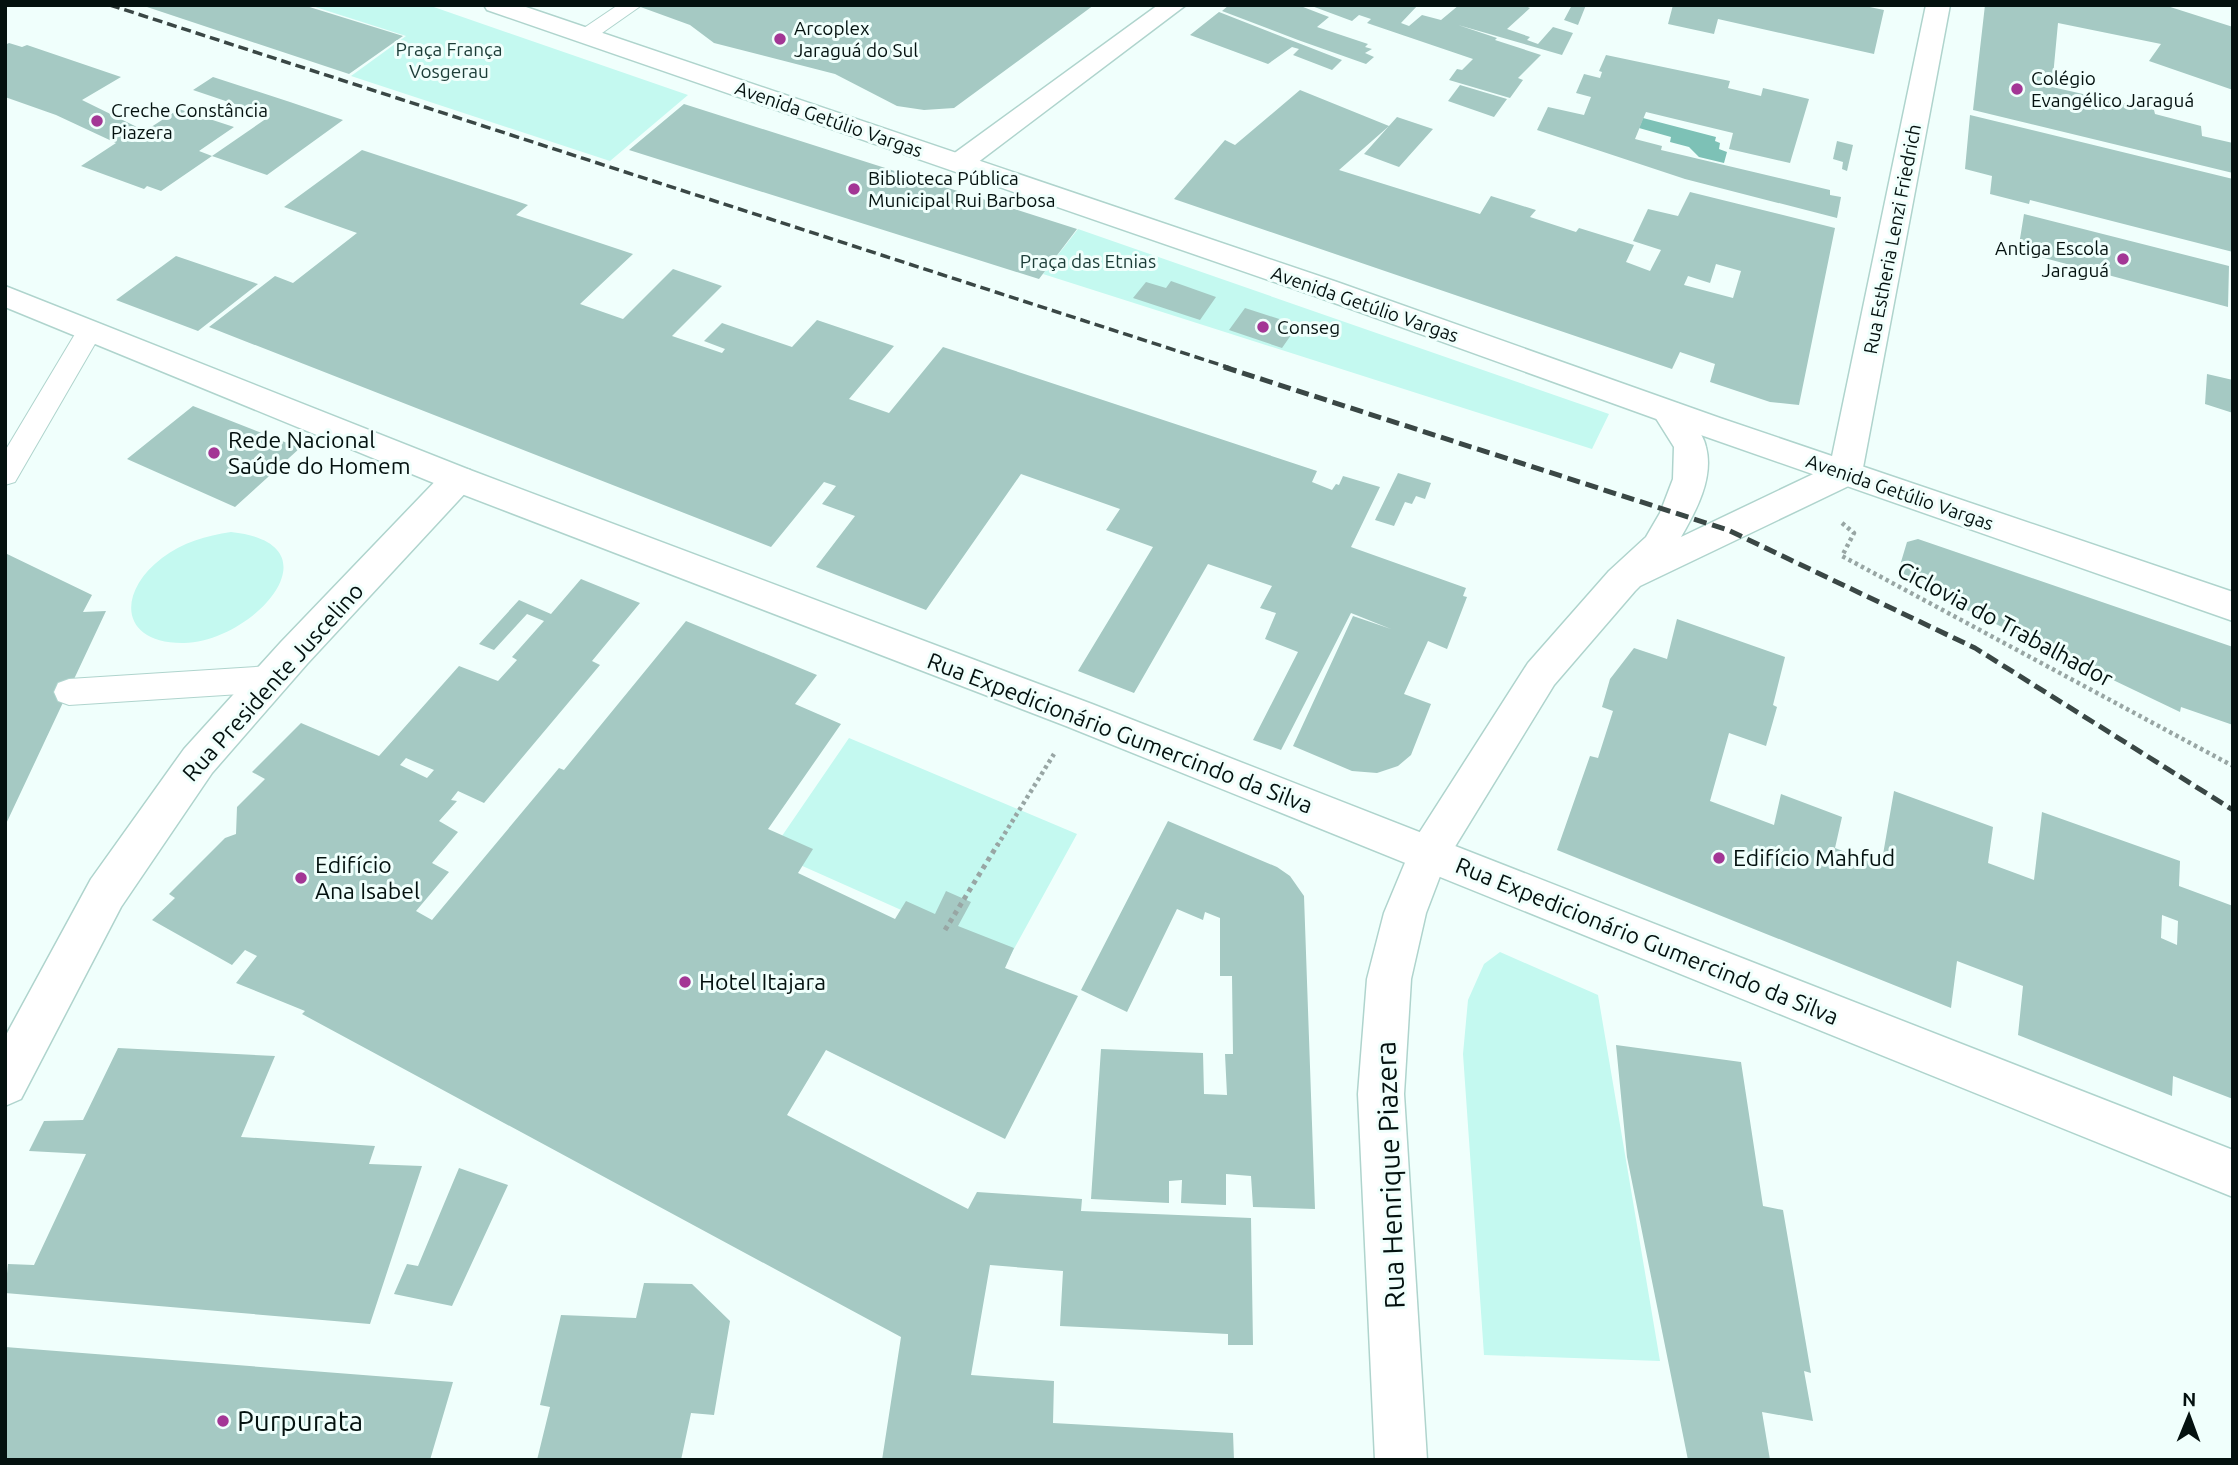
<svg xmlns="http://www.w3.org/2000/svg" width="2238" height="1465" viewBox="0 0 2238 1465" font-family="Ubuntu,sans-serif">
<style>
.green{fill:#c4f9f0}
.water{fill:#7dc1b6}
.building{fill:#a5c9c3;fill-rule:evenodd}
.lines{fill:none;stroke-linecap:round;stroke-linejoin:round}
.lane-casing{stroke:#afd4cd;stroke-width:2}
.street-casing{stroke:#afd4cd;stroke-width:3}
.secondary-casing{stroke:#afd4cd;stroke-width:3}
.primary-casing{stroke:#afd4cd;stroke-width:3}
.highway-casing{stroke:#afd4cd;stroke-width:3}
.path-far1{stroke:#98a6a4;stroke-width:4.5;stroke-dasharray:3.5 3.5;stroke-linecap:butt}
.path{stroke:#98a6a4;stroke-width:5;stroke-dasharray:4.5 4.5;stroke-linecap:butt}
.lane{fill:#fff;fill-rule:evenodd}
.street{fill:#fff;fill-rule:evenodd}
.secondary{fill:#fff;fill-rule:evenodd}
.primary{fill:#fff;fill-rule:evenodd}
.highway{fill:#fff;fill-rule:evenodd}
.rail-far1{stroke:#3a4745;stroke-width:3.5;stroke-dasharray:10 5;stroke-linecap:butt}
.rail{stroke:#3a4745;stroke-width:5;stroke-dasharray:13 6;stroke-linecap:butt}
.poi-dot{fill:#a33695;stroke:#f0fffc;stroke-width:2.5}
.labels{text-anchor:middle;stroke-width:6;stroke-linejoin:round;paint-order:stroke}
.far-poi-label{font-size:19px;fill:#04110f;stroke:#f0fffc;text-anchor:start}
.far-park-label{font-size:19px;fill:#1b3c37;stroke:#f0fffc}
.far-street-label{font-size:19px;fill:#04110f;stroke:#f0fffc}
.poi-label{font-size:23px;fill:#04110f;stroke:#f0fffc;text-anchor:start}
.street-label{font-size:23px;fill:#04110f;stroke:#f0fffc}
.near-street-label{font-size:28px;fill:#04110f;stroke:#f0fffc}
.near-poi-label{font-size:28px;fill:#04110f;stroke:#f0fffc;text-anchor:start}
</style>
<rect width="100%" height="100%" fill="#f0fffc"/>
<path class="green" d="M309,5H428L688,95L610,161L351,76L406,36Z
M1078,229L1609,414L1592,449L1043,274Z
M231,532C342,544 253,642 184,643C120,644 116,593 162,558C183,542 206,536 231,532Z
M849,738L1077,834L1009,958L771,852Z
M1500,952L1598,995L1660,1361L1484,1355L1463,1054L1468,1000L1484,964Z"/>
<path class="water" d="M1643,118L1716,137L1715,141L1720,143L1719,149L1727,152L1724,163L1699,157L1689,147L1670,142L1671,137L1639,128Z"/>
<path class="building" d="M303,5L403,36L349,74L144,6Z
M635,5H1094L954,108L924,110L897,106L835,74L714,43L690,25Z
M1229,5H1298L1329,17L1317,27L1368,44L1365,47L1372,49L1365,53L1374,57L1366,64L1298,40L1222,11Z
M1309,5H1418L1401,23L1409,26L1422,15L1441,20L1459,5H1523L1530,8L1507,29L1530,37L1527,40L1538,44L1553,27L1573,33L1562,55L1458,25L1497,38L1495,40L1541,55L1518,78L1523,80L1510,98L1449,80L1457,69L1462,70L1473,59L1367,23L1371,19L1359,15L1352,21Z
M1572,5H1586L1578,25L1564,20Z
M1673,5H1860L1884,10L1874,54L1718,19L1714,34L1668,24Z
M1985,5H2164L2233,27V90L2149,61L2161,44L2058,23L2052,87L2154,110L2155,114L2201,126L2202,136L2233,143V173L1973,110Z
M1219,12L1342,60L1332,70L1293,55L1299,49L1292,47L1268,64L1190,35Z
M9,43L22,47L27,45L121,77L82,100L145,131L179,109L234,127L199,151L212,156L161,191L147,186L144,189L81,166L116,143L56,115L5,97V45Z
M1606,55L1730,81L1728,88L1761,96L1763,88L1809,99L1790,163L1729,149L1733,133L1646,112L1635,139L1662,146L1661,150L1830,190V195L1841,197L1837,218L1685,179L1537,130L1548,107L1584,115L1591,97L1576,93L1584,74L1600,78L1602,72L1599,71Z
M213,77L290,102L343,120L267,175L212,156L270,116L193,90Z
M1460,85L1507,99L1494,117L1448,101Z
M1300,90L1389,126L1339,170L1480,214L1491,196L1536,210L1530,217L1576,232L1579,228L1634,245L1626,262L1650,271L1661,250L1633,241L1648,209L1678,216L1690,192L1835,228L1799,405L1770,402L1710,382L1715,364L1680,352L1672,369L1174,199L1225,140L1235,145ZM1716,264L1741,271L1733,298L1684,285L1688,276L1710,283Z
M684,104L1077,229L1039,279L629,150Z
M1970,115L2233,179V252L2030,200L2029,204L1990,194L1992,176L1965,169Z
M1397,117L1433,129L1399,167L1364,154Z
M1837,141L1853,145L1847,171L1842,169L1843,162L1833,159Z
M362,150L528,205L516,215L633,254L580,304L623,319L673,269L722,286L672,336L722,353L725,349L704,341L722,323L792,347L817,320L894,346L849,399L889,413L943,347L1317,471L1312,482L1332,490L1336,484L1339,485L1343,476L1380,487L1351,547L1466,588L1463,596L1467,597L1447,649L1428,641L1404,694L1431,704L1411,755L1398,766L1377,773L1352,771L1293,746L1353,616L1391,629L1351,613L1281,750L1253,740L1298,652L1265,639L1276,613L1260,608L1272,586L1208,564L1134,693L1078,671L1153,547L1106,530L1120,509L1021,474L926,610L816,567L855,516L822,504L836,486L824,482L771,547L209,327L275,276L293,283L357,233L284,207Z
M2024,214L2229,266L2228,307L2018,251Z
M176,256L258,284L198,331L116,300Z
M1171,281L1216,297L1200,320L1133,298L1146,282L1166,288Z
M1245,308L1298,325L1282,348L1229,330Z
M2207,374L2233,380V413L2205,404Z
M193,406L300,448L235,507L127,459Z
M1398,473L1431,483L1425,499L1416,496L1412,504L1405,502L1394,526L1375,520Z
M1918,539L2233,647V725L2181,707L2180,712L1952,603L1955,593L1898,572L1907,542Z
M5,553L92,595L83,612L106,611L5,826Z
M581,579L640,603L592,661L600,665L484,803L458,791L451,800L457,801L439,821L458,832L432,863L449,872L416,911L432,920L559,768L564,770L686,621L817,675L795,704L841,724L768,829L813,849L798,873L895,919L906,901L935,914L946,891L971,902L958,926L1014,948L1005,968L1078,996L1005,1139L826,1050L787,1115L968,1209L977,1192L1082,1199L1081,1211L1251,1218L1253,1345H1228V1334L1060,1326L1063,1271L990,1265L971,1375L1054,1381L1053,1423L1233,1433L1234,1460H882L901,1337L302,1014L305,1011L236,983L257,956L245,950L232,965L152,920L175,898L169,894L225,838L236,834L237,807L265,779L252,772L301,723L379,756L459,666L498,681L517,660L512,657L544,621L527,614L494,650L479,644L519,600L551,614ZM406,758L434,770L427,778L400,765Z
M1677,619L1785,657L1773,705L1777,707L1766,746L1729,733L1710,801L1774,825L1781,794L1842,817L1835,848L1881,866L1894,791L1993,827L1988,863L2034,880L2042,812L2180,861L2179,886L2233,906V1099L2173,1076L2172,1096L2018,1035L2023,986L1957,961L1951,1008L1557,850L1590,756L1598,758L1613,711L1602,707L1610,679L1634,648L1667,659ZM2162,915L2178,921L2177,945L2161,938Z
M1168,821L1277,867L1290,876L1304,896L1315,1209L1253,1207L1251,1176L1226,1174V1205L1181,1203L1182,1180L1169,1181V1203L1091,1199L1101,1049L1203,1053L1204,1094L1227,1095L1225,1054H1233L1232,976H1220V918L1205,912L1203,920L1177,909L1127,1012L1081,990Z
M1616,1045L1741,1062L1763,1206L1783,1210L1811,1373L1804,1371L1813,1421L1762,1412L1770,1460H1688L1627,1157Z
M118,1048L275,1056L241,1137L375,1146L369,1164L422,1166L370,1324L5,1293L8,1264L34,1265L86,1154L29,1151L44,1121L83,1120Z
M459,1168L508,1185L452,1306L394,1294L407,1264L418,1266Z
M644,1283L692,1284L730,1321L714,1415L691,1413L681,1460H537L550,1407L540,1405L561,1315L636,1318Z
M5,1347L453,1382L430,1460H5Z"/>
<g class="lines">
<defs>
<path id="lane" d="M618,5H642L592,40H578L575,36L578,32Z
M90,322L99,324L103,330L15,482L5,485V451L81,324Z
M270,666L281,670L285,679L281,688L270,692L69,705L58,701L54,692L58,683L69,679Z"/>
<path id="street" d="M1158,5H1186L969,169L959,171L949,169L945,163L949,157Z
M458,467L470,470L475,479L470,488L307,664L212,773L121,907L21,1099L5,1106V1037L91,879L184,749L281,642L446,470Z"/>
<path id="secondary" d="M5,286L470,470L1092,704L2233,1150V1197L1066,726L446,488L5,307Z"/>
<path id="primary" d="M1926,5H1950L1862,473L1857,482L1640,586L1635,591L1554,685L1445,863L1426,913L1411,979L1404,1094L1427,1460H1375L1358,1094L1367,979L1384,913L1414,841L1528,663L1609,571L1646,537L1660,513L1673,479L1674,447L1652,412L1657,404L1668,401L1679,404C1688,416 1703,432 1706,447C1714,478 1696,511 1681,537L1830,466Z"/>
<path id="highway" d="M484,5H520L1337,282L1720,418L2233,592V621L1698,434L1315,296L487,10Z"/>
</defs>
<use href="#lane" class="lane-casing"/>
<use href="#street" class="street-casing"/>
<use href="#secondary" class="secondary-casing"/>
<use href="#primary" class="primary-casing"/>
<use href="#highway" class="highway-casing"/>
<path class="path-far1" d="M1842,523L1854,533L1842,556L2233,766
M997,846L1054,754"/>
<path class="path" d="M945,930L998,844"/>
<use href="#lane" class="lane"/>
<use href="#street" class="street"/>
<use href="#secondary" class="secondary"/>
<use href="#primary" class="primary"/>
<use href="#highway" class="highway"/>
<path class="rail-far1" d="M110,5L1230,368"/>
<path class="rail" d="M1224,367L1728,530L1975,648L2233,810"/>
</g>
<g class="poi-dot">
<circle cx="780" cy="39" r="7"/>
<circle cx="2017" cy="89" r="7"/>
<circle cx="97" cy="121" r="7"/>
<circle cx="854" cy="189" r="7"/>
<circle cx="2123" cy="259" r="7"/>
<circle cx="1263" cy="327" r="7"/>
<circle cx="214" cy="453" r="7"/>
<circle cx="1719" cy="858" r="7"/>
<circle cx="301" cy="878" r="7"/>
<circle cx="685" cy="982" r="7"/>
<circle cx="223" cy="1421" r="7"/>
</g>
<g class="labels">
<g class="far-poi-label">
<text x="794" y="35">Arcoplex<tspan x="794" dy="22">Jaraguá do Sul</tspan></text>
<text x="2031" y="85">Colégio<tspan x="2031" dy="22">Evangélico Jaraguá</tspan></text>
<text x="111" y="117">Creche Constância<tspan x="111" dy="22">Piazera</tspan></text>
<text x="868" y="185">Biblioteca Pública<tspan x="868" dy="22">Municipal Rui Barbosa</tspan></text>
<text x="2109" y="255" text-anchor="end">Antiga Escola<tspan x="2109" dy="22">Jaraguá</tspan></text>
<text x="1277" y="334">Conseg</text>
</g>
<g class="far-park-label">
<text x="449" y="56">Praça França<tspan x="449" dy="22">Vosgerau</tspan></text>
<text x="1088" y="268">Praça das Etnias</text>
</g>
<g class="far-street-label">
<text transform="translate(829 119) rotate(19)" y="7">Avenida Getúlio Vargas</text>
<text transform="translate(1892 239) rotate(-79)" y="7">Rua Estheria Lenzi Friedrich</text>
<text transform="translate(1365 304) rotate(19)" y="7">Avenida Getúlio Vargas</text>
<text transform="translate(1900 492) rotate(19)" y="7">Avenida Getúlio Vargas</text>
</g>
<g class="poi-label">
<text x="228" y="448">Rede Nacional<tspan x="228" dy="26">Saúde do Homem</tspan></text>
<text x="1733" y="866">Edifício Mahfud</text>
<text x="315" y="873">Edifício<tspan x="315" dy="26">Ana Isabel</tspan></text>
<text x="699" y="990">Hotel Itajara</text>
</g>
<g class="street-label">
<text transform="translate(2005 624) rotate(28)" y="8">Ciclovia do Trabalhador</text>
<text transform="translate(273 682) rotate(-48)" y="8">Rua Presidente Juscelino</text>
<text transform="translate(1120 733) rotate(21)" y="8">Rua Expedicionário Gumercindo da Silva</text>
<text transform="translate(1647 941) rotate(22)" y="8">Rua Expedicionário Gumercindo da Silva</text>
</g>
<g class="near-street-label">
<text transform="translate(1390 1175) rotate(-92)" y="10">Rua Henrique Piazera</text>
</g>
<g class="near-poi-label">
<text x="237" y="1431">Purpurata</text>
</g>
</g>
<rect width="2238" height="1465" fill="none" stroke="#04110f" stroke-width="14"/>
<g transform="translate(2189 1416) rotate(1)" stroke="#f0fffc" stroke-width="5" paint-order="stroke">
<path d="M0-5L12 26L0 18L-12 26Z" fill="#04110f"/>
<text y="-10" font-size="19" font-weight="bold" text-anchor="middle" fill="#04110f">N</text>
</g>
</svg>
